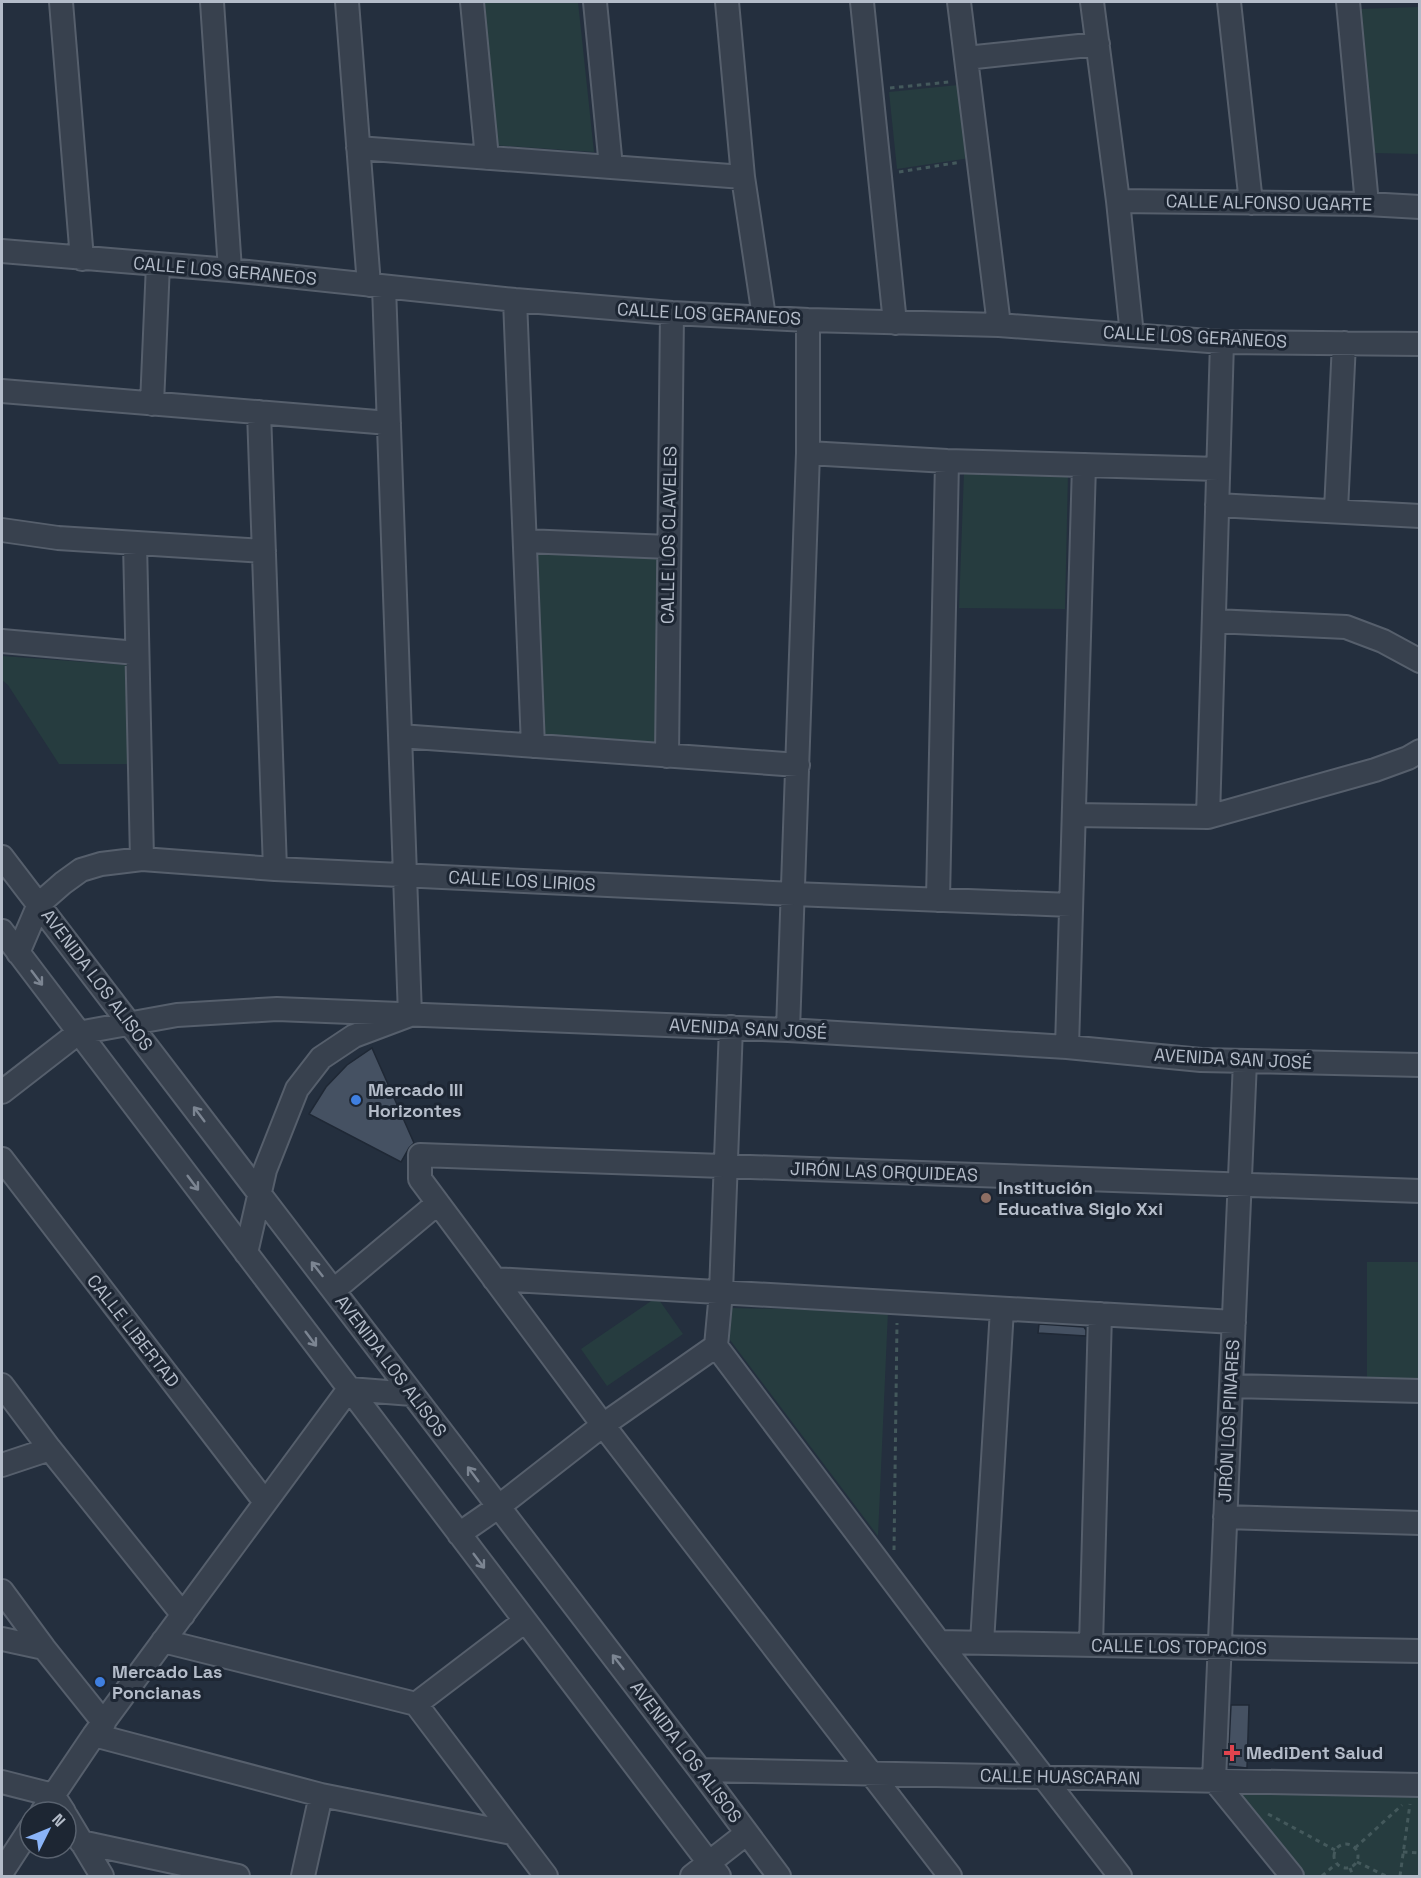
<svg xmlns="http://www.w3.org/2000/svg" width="1421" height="1878" viewBox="0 0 1421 1878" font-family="'Space Grotesk',sans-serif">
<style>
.green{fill:#263c3f}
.building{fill:#455162;stroke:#1f2835;stroke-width:1.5}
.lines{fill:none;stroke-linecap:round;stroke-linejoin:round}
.minor-casing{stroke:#565f6c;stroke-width:26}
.path{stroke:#44595c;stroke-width:3;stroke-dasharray:4.5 4.5;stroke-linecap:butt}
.minor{stroke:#38414e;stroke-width:22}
.oneway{stroke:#7c8592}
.shop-dot{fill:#3f7fe0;stroke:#1d2633;stroke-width:2}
.education-dot{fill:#8d6e63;stroke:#1d2633;stroke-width:2}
.health-dot{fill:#e0444e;stroke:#1d2633;stroke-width:2}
.labels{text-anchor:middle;stroke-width:6;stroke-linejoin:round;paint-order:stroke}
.street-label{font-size:18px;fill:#b4bcc9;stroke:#1d2633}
.poi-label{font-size:18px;font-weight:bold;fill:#b4bcc9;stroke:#1d2633;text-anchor:start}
</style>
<rect width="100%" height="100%" fill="#242f3e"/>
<path class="green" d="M481,2H578L594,152L492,145Z
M1419,7V154L1372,153L1359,9Z
M958,85L970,158L897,169L889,92Z
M964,472L1068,474L1065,609L959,608Z
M536,538L662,540L659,748L540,738Z
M2,656L127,665L131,764H59L8,685L2,680Z
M1367,1262H1419V1379L1367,1377Z
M657,1297L683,1334L607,1386L581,1349Z
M729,1308L888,1311L878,1536L727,1336Z
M1230,1793L1419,1794V1876H1296Z"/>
<path class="building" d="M372,1048L414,1143L409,1148L401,1162L309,1114L326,1087L347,1065Z
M1039,1324L1084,1327L1086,1330V1336L1038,1333Z
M1231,1705H1249L1247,1768L1228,1766Z"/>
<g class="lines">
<defs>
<path id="minor" d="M61,2L82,259
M212,2L230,270
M347,2L369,285
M472,2L487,158
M595,2L611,167
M727,2L743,177L764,317
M862,2L895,323
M959,2L999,325
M1092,2L1118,201L1132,335
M1229,2L1251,203
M1348,2L1367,204
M966,58L1098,44
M358,148L743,177
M1118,201L1367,204L1420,207
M2,251L230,270L515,300L672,313L808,320L999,325L1222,342L1420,344
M515,300L533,746
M2,391L389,423
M152,404L158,264
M259,412L275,869
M808,453L947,461L1218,469
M1217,505L1420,516
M1336,510L1344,343
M2,530L58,538L264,551
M525,541L669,547
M135,543L142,859
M1214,621L1346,627L1383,641L1420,661
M2,641L137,653
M400,736L798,765
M667,756L672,313
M1074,815L1208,817L1375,770L1408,758L1420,751
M1208,817L1222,342
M2,857L700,1770L779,1876
M938,900L947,461
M2,931L719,1876
M18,953L39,904L63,883L81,870L101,864L142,859L275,869L794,894L1071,905
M731,1027L721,1292L716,1346L939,1642L1120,1876
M788,1030L808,453V320
M1067,1047L1084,465
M1245,1061L1214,1780L1292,1876
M2,1092L78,1033L177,1015L277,1009L788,1030L1067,1047L1201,1060L1420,1065
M2,1159L265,1502
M246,1253L265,1170L297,1089L321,1058L354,1036L410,1015L384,287
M494,1279L1234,1322
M334,1290L438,1203
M2,1385L50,1449L183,1615
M1231,1386L1420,1391
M2,1465L50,1449
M1225,1517L1420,1523
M459,1534L498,1507L603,1425L716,1346
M2,1591L44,1648L104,1723
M2,1639L44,1648
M163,1641L416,1704L546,1876
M939,1642L1420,1651
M982,1643L1002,1309
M1091,1645L1100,1314
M416,1704L525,1621
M94,1735L321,1795L512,1833
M700,1770L1420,1785
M2,1782L53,1795L64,1812
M42,1812L94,1735L349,1389L412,1394
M66,1816L102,1876
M81,1842L238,1876
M2,1872L30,1829
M303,1876L321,1795
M692,1876L747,1833
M950,1876L603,1425L420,1179V1155L1420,1191"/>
</defs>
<use href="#minor" class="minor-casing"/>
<path class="path" d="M890,88L949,82
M899,172L961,162
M894,1550L897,1323
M1268,1814L1335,1850
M1334 1856a12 12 0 1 1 24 0a12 12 0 1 1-24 0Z
M1355,1848L1402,1805
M1403,1852L1420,1853
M1357,1862L1386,1876
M1350,1868L1353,1876
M1322,1876L1336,1864
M1400,1876L1410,1804"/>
<use href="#minor" class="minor"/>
</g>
<defs><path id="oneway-shaft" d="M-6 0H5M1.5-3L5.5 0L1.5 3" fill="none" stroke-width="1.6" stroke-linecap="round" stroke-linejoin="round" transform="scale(1.5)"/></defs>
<g class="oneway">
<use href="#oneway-shaft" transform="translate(37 978) rotate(53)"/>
<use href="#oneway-shaft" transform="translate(199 1114) rotate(-127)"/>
<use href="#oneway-shaft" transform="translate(193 1183) rotate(53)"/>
<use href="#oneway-shaft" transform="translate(317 1269) rotate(-128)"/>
<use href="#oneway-shaft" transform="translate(311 1339) rotate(53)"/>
<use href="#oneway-shaft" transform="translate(473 1474) rotate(-127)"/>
<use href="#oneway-shaft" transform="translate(479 1561) rotate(53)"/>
<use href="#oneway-shaft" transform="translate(618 1662) rotate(-128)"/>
</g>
<g class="shop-dot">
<circle cx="356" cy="1100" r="6"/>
<circle cx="100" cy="1682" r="6"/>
</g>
<circle class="education-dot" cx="986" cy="1198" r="6"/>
<path class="health-dot" d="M1229 1744h6v6h6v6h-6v6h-6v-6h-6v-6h6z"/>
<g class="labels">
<g class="street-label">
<text transform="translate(1269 203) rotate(1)" y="6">CALLE ALFONSO UGARTE</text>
<text transform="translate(225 271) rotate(5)" y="6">CALLE LOS GERANEOS</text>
<text transform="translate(709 314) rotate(3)" y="6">CALLE LOS GERANEOS</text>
<text transform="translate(1195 337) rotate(3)" y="6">CALLE LOS GERANEOS</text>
<text transform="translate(669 535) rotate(-89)" y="6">CALLE LOS CLAVELES</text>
<text transform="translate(522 881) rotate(3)" y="6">CALLE LOS LIRIOS</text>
<text transform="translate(97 980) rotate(53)" y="6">AVENIDA LOS ALISOS</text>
<text transform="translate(748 1029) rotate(3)" y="6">AVENIDA SAN JOSÉ</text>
<text transform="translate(1233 1059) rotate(3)" y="6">AVENIDA SAN JOSÉ</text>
<text transform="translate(884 1172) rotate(2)" y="6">JIRÓN LAS ORQUIDEAS</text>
<text transform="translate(133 1331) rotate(52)" y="6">CALLE LIBERTAD</text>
<text transform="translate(391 1366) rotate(53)" y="6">AVENIDA LOS ALISOS</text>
<text transform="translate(1229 1421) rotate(-87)" y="6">JIRÓN LOS PINARES</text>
<text transform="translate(1179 1647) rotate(1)" y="6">CALLE LOS TOPACIOS</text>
<text transform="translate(686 1752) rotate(53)" y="6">AVENIDA LOS ALISOS</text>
<text transform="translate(1060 1777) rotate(1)" y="6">CALLE HUASCARAN</text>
</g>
<g class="poi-label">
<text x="368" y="1096">Mercado III<tspan x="368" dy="21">Horizontes</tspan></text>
<text x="998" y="1194">Institución<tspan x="998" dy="21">Educativa Siglo Xxi</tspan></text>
<text x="112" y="1678">Mercado Las<tspan x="112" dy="21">Poncianas</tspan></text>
<text x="1246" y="1759">MediDent Salud</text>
</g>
</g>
<rect width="1421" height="1878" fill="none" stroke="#b4bcc9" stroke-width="6"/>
<g transform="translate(48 1830) rotate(47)"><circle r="28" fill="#1d2633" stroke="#59626f" stroke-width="1.5"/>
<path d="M0-4.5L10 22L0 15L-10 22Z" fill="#8ab4f8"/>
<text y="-9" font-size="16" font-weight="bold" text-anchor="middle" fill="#b4bcc9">N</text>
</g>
</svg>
